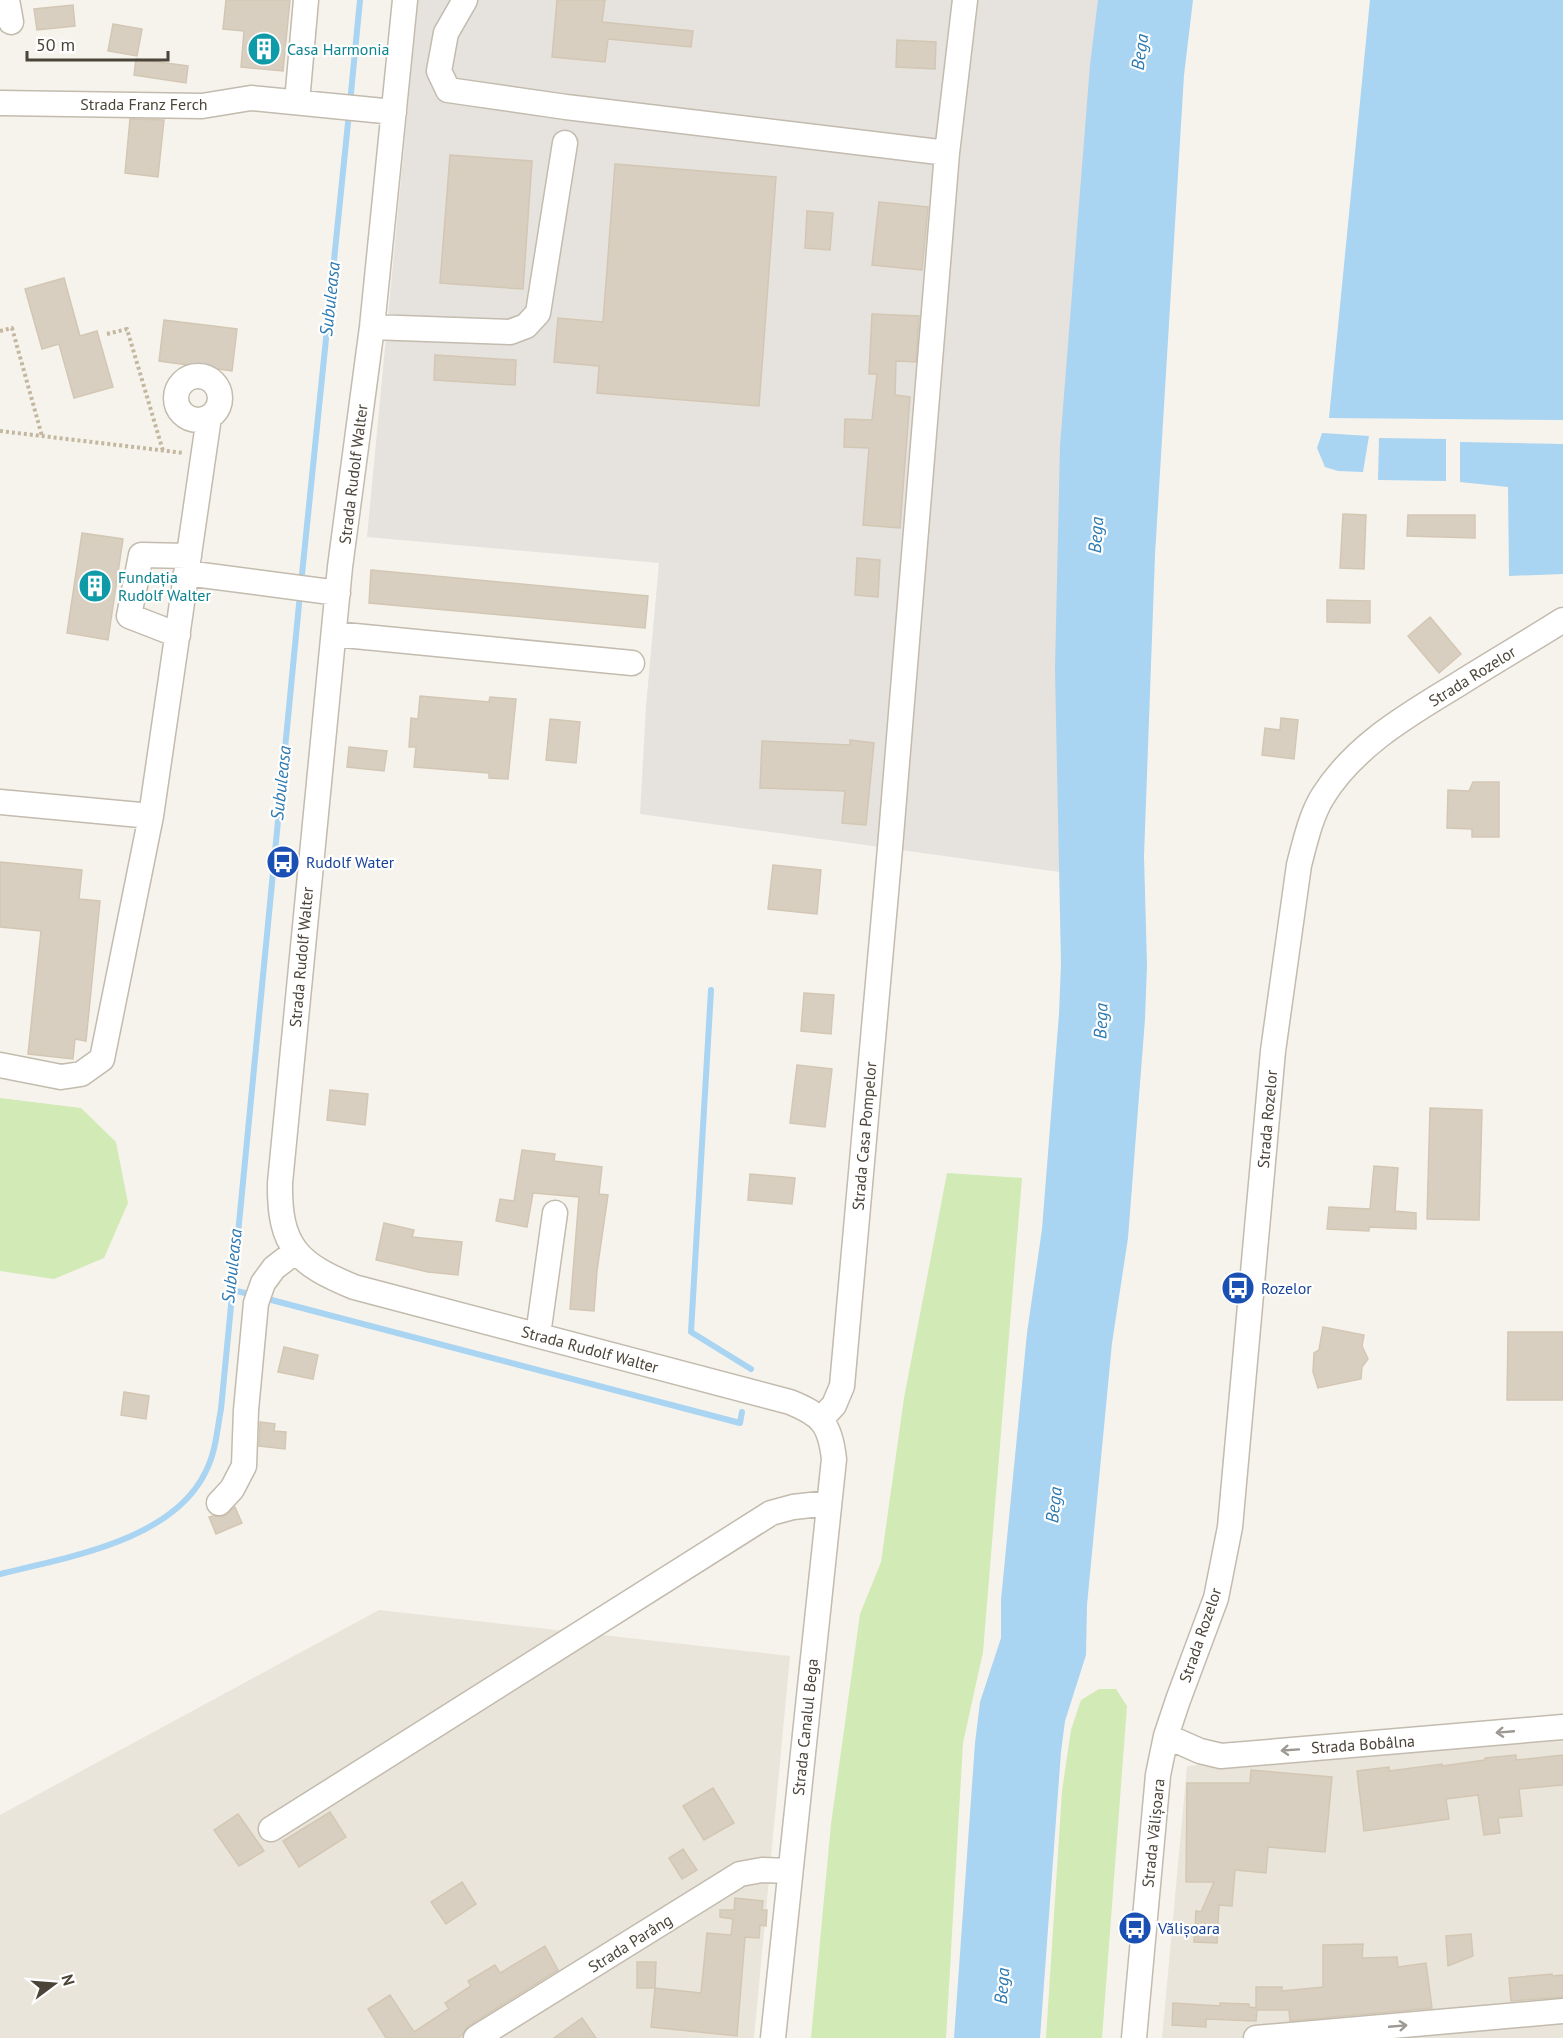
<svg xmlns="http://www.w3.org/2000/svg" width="1563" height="2038" viewBox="0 0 1563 2038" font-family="'PT Sans',sans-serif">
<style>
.residential{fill:#eae5da}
.industrial{fill:#e6e2dd}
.green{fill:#d2eab5}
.water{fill:#a9d4f2}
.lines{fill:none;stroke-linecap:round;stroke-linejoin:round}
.stream{stroke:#a9d4f2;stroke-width:6}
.building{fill:#d8cfc1;stroke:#d3c7b4;stroke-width:1.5}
.minor-casing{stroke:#c2bbae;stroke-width:27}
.path{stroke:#c4b79f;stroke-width:4;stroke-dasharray:3 3;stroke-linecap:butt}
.minor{stroke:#fff;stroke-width:24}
.oneway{stroke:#9c9892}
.labels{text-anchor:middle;stroke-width:4.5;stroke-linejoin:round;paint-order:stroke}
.culture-label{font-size:16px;fill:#0d838f;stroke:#fff;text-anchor:start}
.street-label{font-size:16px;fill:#4b4439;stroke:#fff}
.transit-label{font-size:16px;fill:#164399;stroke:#fff;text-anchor:start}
.water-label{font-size:18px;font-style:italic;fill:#2e7ab2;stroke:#fff}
</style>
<rect width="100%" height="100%" fill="#f6f3ec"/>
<path class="residential" d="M379,1610L790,1656L754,2038H0V1815Z
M1563,1735V2038H1162L1187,1766Z"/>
<path class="industrial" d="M418,0H1105L1067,873L640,814L646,706L659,563L367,537Z"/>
<path class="green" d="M0,1098L81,1108L116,1142L128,1203L104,1258L54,1279L0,1271Z
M947,1173L1022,1178L983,1652L963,1743L946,2038H811L831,1824L860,1614L881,1562L904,1398Z
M1099,1689H1116L1127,1706L1102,2038H1046L1062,1791L1071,1730L1081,1700Z"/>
<path class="water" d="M1098,0H1193L1184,75L1155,555L1144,856L1147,965L1145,1019L1128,1238L1112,1343L1087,1605L1086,1655L1065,1721L1061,1752L1040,2038H954L975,1743L980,1702L1001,1638V1600L1027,1333L1042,1229L1059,1014L1061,964L1055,669L1060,446L1090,65Z
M1370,0H1563V420L1329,418Z
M1322,433L1369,436L1363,472L1338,471L1325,467L1317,448Z
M1379,438L1446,439V481L1378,480Z
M1460,442L1563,444V574L1509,576L1508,487L1460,482Z"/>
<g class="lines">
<path class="stream" d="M350,103L360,0
M301,584L349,113
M711,990L691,1332L751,1369
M232,1290L254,1295
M264,1298L740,1423L742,1412
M0,1574C67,1557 173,1541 206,1471C216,1451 217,1430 221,1409L300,594"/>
</g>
<path class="building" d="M226,0H290L283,71L241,67L244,31L223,29Z
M557,0H605L602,22L693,31L691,47L608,39L605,62L552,57Z
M73,5L75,26L37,30L34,9Z
M113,24L142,29L137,56L108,51Z
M897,40L936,42L935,69L896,67Z
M136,59L188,66L186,83L134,75Z
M130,119L164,120L158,177L125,173Z
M450,155L532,161L523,289L440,283Z
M615,164L776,177L759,406L597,393L599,366L554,362L558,318L603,322Z
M879,202L928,207L922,270L872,265Z
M807,211L833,213L830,250L805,248Z
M64,278L80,336L97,331L113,387L74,398L59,344L42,349L25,289Z
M872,314L919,316L916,362L896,361L895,395L910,397L900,528L863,525L869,448L844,447L845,419L872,420L877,374H869Z
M164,320L237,329L232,371L159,361Z
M435,355L516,360L515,385L434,380Z
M1343,514L1366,515L1364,569L1340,568Z
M1408,515H1475V538L1407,536Z
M82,533L123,539L108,640L67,633Z
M857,558L880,560L878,597L855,595Z
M371,570L648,596L645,628L369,603Z
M1327,600L1370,601V623L1327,622Z
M1430,617L1461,654L1439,673L1408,636Z
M420,696L489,702L490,697L516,699L508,779L489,778V773L414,767L416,747H409L411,718L418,719Z
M1281,718L1298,720L1294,759L1262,755L1265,728L1280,730Z
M550,719L580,722L576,763L546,760Z
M850,740L874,743L866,825L842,823L845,791L760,788L762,741L850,745Z
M349,747L387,751L384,771L347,767Z
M1473,782H1499V837H1472V829L1447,828L1448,790L1469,791Z
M0,862L82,870L79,899L100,901L86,1041L75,1039L73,1059L28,1054L41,931L0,927Z
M773,865L821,870L817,914L768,909Z
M804,993L834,995L831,1034L801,1031Z
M797,1065L832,1069L825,1127L790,1123Z
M330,1090L368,1094L365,1125L327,1120Z
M1430,1108L1482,1110L1479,1220L1427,1219Z
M522,1150L555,1154L554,1161L602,1167L599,1194L608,1195L597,1271L594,1311L570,1309L579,1197L533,1193L527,1227L496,1221L500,1199L514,1201Z
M1374,1166L1398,1168L1395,1211L1416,1213V1229L1369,1227V1231L1327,1229L1329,1207L1370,1209Z
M750,1174L795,1178L792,1204L748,1200Z
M384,1223L414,1230L412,1237L462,1242L458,1275L428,1272L376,1260Z
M1323,1327L1364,1335L1362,1346L1368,1359L1362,1367L1361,1379L1318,1388L1313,1372L1314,1353L1319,1350Z
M1508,1332H1563V1400H1507Z
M284,1347L318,1355L313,1379L278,1372Z
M124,1392L149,1396L146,1419L121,1415Z
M260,1422L275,1424L274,1431L286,1432L285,1449L259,1446Z
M235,1507L242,1523L216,1534L209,1517L213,1516H224Z
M1516,1755V1760L1563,1755V1785L1519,1789L1522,1816L1498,1818L1500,1833L1484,1835L1478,1795L1446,1799L1449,1819L1364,1831L1357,1771L1389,1767V1771L1442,1764V1766L1485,1760V1758Z
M1251,1770L1332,1777L1325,1852L1268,1847L1266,1873L1235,1870L1232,1906L1219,1905L1217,1943L1194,1942L1196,1911L1201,1912L1214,1882H1186L1187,1783H1250Z
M713,1788L734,1823L704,1840L683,1806Z
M330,1812L346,1837L299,1867L283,1841Z
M238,1814L264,1851L239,1866L214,1830Z
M683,1849L697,1870L682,1879L669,1858Z
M462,1882L476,1904L446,1924L431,1902Z
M735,1898L763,1901L762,1910H767L766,1926L760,1925L759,1938L745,1937L737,2036L651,2027L655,1988L701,1993L707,1933L731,1935L733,1919L720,1917V1910H734Z
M1471,1934L1473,1956L1448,1966L1446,1936Z
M1363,1944L1362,1958L1397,1957L1398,1967L1426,1963L1432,2008L1290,2021L1289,2010H1257L1256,2021L1206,2019V2027L1172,2025L1173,2003L1220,2006V2003L1249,2004V2007L1256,2008V1987H1282V1991L1323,1987V1945Z
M545,1946L558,1970L468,2026L462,2035L458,2038H386L368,2009L390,1995L414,2032L449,2009L445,2003L471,1986L468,1981L495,1965L500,1973Z
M637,1962H656L655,1988H637Z
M1552,1974V1976L1563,1975V1997L1511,2001L1509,1978Z
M582,2018L596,2038H554Z"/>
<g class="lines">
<defs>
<path id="minor" d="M7,0L11,22
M405,0L372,327L340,567L280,1183C279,1247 298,1264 354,1287L790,1402C822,1415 830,1424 834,1459L773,2038
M465,0L446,33L439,71L448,90L566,107L947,153
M297,102L306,0
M0,103L202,106L251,98L394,112
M372,327L510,332L526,326L538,313L565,143
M176 398a22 22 0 1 1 44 0a22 22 0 1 1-44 0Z
M186,573L338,593
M334,634L632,663
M178,635L129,616L141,555L189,556
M0,802L151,816
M0,1065L61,1077L81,1074L102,1059L151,816L209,417
M538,1335L555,1213
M821,1419L834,1405L842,1386L890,848L947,153L965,0
M219,1503L232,1489L244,1466L246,1410L256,1303L263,1283L274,1268L296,1251
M1166,1736L1200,1751L1221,1756L1563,1727
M271,1829L771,1513L793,1507L829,1503
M476,2038L740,1874L762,1870L790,1871
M1134,2038L1158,1775L1166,1736L1178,1700L1216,1598L1230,1527L1273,1051L1299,865C1305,842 1311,815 1323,796C1355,745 1408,715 1457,685C1492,663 1528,642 1563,620
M1256,2038L1563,2011"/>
</defs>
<use href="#minor" class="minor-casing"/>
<path class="path" d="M0,331L12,328L42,436
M107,334L127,329L163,451
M0,431L184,453"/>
<use href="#minor" class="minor"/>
</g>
<defs><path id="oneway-shaft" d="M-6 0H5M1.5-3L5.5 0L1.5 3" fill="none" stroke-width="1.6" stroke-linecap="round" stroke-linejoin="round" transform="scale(1.5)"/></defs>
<g class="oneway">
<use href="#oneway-shaft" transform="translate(1505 1732) rotate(175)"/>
<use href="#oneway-shaft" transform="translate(1290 1750) rotate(176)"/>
<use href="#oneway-shaft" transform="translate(1398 2026) rotate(-5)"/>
</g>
<defs>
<symbol id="building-disc" viewBox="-11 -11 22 22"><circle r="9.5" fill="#0f9aa8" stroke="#fff"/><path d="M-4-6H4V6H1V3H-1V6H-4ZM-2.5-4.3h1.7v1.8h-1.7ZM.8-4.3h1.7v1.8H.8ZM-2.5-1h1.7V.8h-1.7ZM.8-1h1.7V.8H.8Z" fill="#fff"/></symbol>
<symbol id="bus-disc" viewBox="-11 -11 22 22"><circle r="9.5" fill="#1a4fb4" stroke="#fff"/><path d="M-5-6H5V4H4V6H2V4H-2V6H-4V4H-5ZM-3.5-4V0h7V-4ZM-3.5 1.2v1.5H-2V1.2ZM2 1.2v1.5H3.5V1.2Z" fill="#fff"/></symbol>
</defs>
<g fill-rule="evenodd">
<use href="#building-disc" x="245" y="30" width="38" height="38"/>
<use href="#building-disc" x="76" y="567" width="38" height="38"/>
<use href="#bus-disc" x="264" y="843" width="38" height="38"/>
<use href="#bus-disc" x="1219" y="1269" width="38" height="38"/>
<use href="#bus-disc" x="1116" y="1909" width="38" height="38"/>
</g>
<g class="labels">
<g class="culture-label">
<text x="287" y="55">Casa Harmonia</text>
<text x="118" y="583">Fundația<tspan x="118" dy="18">Rudolf Walter</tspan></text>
</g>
<g class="street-label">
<text x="144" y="110">Strada Franz Ferch</text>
<text transform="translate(353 474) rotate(-83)" y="6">Strada Rudolf Walter</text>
<text transform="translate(1472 676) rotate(-32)" y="6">Strada Rozelor</text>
<text transform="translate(301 957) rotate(-85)" y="6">Strada Rudolf Walter</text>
<text transform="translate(1267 1119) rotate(-85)" y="6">Strada Rozelor</text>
<text transform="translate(864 1136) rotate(-85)" y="6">Strada Casa Pompelor</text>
<text transform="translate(590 1349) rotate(15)" y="6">Strada Rudolf Walter</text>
<text transform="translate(1200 1635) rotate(-71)" y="6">Strada Rozelor</text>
<text transform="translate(805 1727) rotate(-84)" y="6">Strada Canalul Bega</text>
<text transform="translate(1363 1744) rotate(-4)" y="6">Strada Bobâlna</text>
<text transform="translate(1153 1833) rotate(-84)" y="6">Strada Vălișoara</text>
<text transform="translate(630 1943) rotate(-32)" y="6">Strada Parâng</text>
</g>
<g class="transit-label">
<text x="306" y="868">Rudolf Water</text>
<text x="1261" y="1294">Rozelor</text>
<text x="1158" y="1934">Vălișoara</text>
</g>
<g class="water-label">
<text transform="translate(1140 52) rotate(-82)" y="6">Bega</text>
<text transform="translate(330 299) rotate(-84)" y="6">Subuleasa</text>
<text transform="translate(1096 535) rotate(-86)" y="6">Bega</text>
<text transform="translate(281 783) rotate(-84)" y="6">Subuleasa</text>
<text transform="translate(1101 1021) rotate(-88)" y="6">Bega</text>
<text transform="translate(232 1266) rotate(-84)" y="6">Subuleasa</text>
<text transform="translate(1054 1505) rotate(-84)" y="6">Bega</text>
<text transform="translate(1002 1986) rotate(-86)" y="6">Bega</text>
</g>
</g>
<g transform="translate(54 1984) rotate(74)" stroke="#ffffff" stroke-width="4.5" paint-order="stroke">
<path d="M0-4.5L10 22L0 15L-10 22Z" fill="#4b4439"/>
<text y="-9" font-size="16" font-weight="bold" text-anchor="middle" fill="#4b4439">N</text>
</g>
<path d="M27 51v9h141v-9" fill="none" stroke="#4b4439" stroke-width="3"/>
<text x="36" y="51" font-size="18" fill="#4b4439" stroke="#ffffff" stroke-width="4.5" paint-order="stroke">50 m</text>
</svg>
